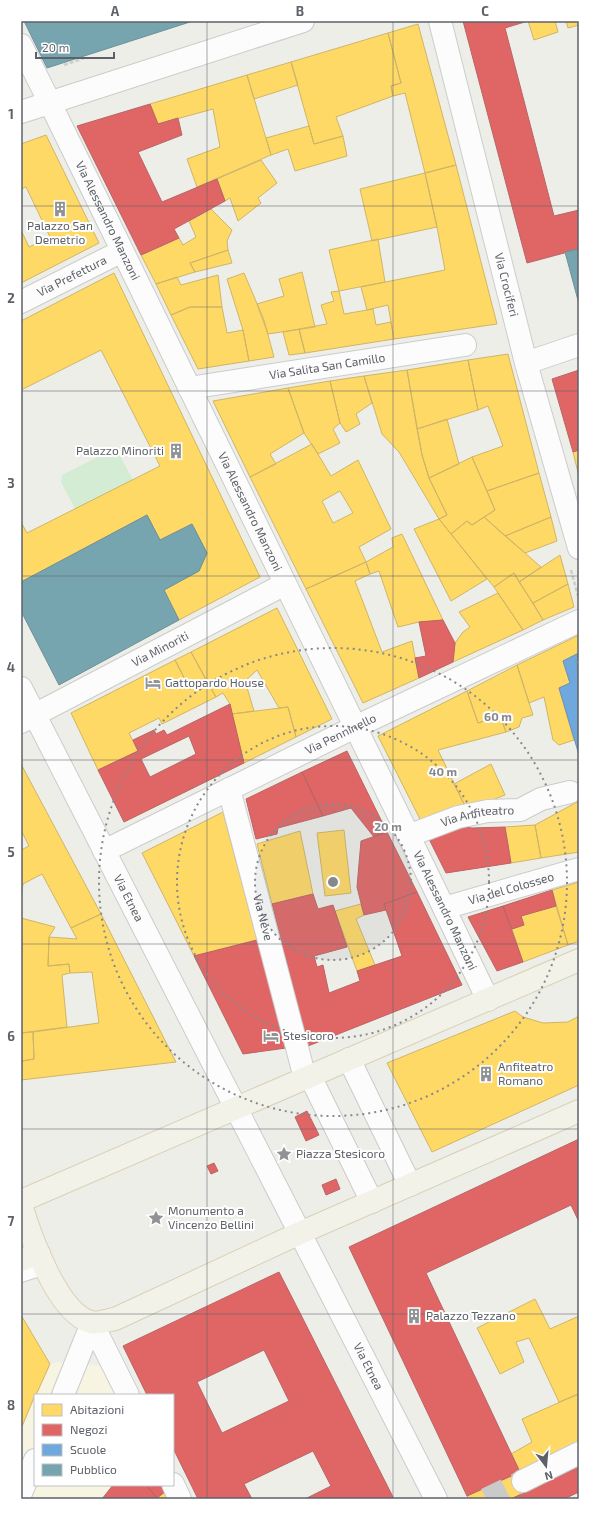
<svg xmlns="http://www.w3.org/2000/svg" width="600" height="1520" viewBox="0 0 600 1520" font-family="'Exo 2',sans-serif">
<style>
.commercial{fill:#f7f4e2}
.green{fill:#d5ecd4}
.homes{fill:#ffd966;stroke:#ceb567;fill-rule:evenodd}
.shops{fill:#e06666;stroke:#b96467;fill-rule:evenodd}
.schools{fill:#6fa8dc;stroke:#6a93b9}
.public{fill:#76a5af;stroke:#6e919a}
.lines{fill:none;stroke-linecap:round;stroke-linejoin:round}
.street-tunnel{stroke:#cacbc9;stroke-width:22;stroke-dasharray:22 11;stroke-linecap:butt}
.lane-casing{stroke:#cbcccb;stroke-width:14}
.street-casing{stroke:#cbcccb;stroke-width:24}
.secondary-casing{stroke:#cacbcb;stroke-width:24}
.primary-casing{stroke:#d8d1b5;stroke-width:24}
.path{stroke:#cacfcb;stroke-width:2.5;stroke-dasharray:4 2;stroke-linecap:butt}
.lane{stroke:#fcfcfc;stroke-width:12}
.street{stroke:#fcfcfc;stroke-width:22}
.secondary{stroke:#fcfcfc;stroke-width:22}
.primary{stroke:#f3f2e9;stroke-width:22}
.grid{fill:none;stroke:#5d6168;stroke-width:1;stroke-opacity:0.55}
.ring{fill:none;stroke:#86888c;stroke-width:2;stroke-dasharray:2 4}
.labels{text-anchor:middle;stroke-width:4;stroke-linejoin:round;paint-order:stroke}
.street-label{font-size:12px;fill:#5d6168;stroke:#fff}
.poi-label{font-size:12px;fill:#5d6168;stroke:#fff;text-anchor:start}
.centre{fill:#86888c;stroke:#fff;stroke-width:2}
.ring-label{font-size:12px;text-anchor:middle;font-weight:bold;fill:#86888c;stroke:#fff;stroke-width:4;stroke-linejoin:round;paint-order:stroke}
.neatline{fill:none;stroke:#5d6168;stroke-width:1.5}
.grid-label{font-size:13px;text-anchor:middle;font-weight:bold;fill:#5d6168}
</style>
<rect width="100%" height="100%" fill="#eeeee9"/>
<path class="commercial" d="M58,1362L102,1366L117,1395H36L50,1364Z
M35,1398V1485H113L102,1499H21V1429Z"/>
<path class="green" d="M113,449L117,450L133,480L75,509L61,482L62,475Z"/>
<path class="homes" d="M528,21H555L558,32L534,40Z
M566,21H579V25L568,28Z
M418,24L456,165L425,173L405,93L393,96L391,86L401,83L388,33Z
M388,33L401,83L391,86L393,96L336,117L343,136L314,144L291,62Z
M291,62L298,85L254,99L247,75Z
M247,75L271,155L197,187L187,159L220,147L213,109L158,124L150,104Z
M309,126L314,144L343,136L347,156L295,171L288,149L271,155L266,138Z
M46,135L99,243L21,283V230L29,247L50,237L26,187L21,189V144Z
M261,160L277,183L258,198L261,203L238,221L230,198L225,201L217,179Z
M456,165L497,324L394,339L388,305L367,310L361,287L445,270L437,227L425,173Z
M425,173L437,227L372,241L360,189Z
M211,209L232,230L227,241L228,250L190,263L195,272L156,284L141,255L179,238L183,245L196,237L189,221Z
M378,239L385,282L339,291L329,250Z
M228,250L232,263L195,272L190,263Z
M302,272L315,327L268,334L257,304L284,296L279,279Z
M114,273L260,577L179,620L164,590L199,571L207,553L192,524L160,540L147,515L21,582V522L27,533L160,466L101,350L21,390V321Z
M244,273L264,320L274,357L249,361L243,330L227,279Z
M218,275L222,307H190L171,315L156,284L177,277L181,285Z
M339,291L344,314L373,309L376,325L391,322L394,339L305,353L299,329L327,324L321,305L334,301L331,292Z
M190,307H222L227,333L243,330L249,361L198,369L171,315Z
M299,329L305,353L289,355L283,332Z
M508,354L539,473L487,491L472,457L503,446L488,406L478,410L468,360Z
M468,360L478,410L417,429L407,370Z
M407,370L422,455L429,478L447,515L439,519L399,452L382,434L364,376Z
M364,376L372,403L356,414L360,424L346,432L340,423L330,381Z
M330,381L340,423L333,429L340,443L318,454L304,433L288,388Z
M288,388L304,433L270,454L276,464L250,477L213,401Z
M447,419L459,464L429,478L422,455L417,429Z
M312,444L331,476L358,460L391,529L359,547L366,562L306,589L250,477ZM340,491L353,513L333,523L322,501Z
M579,450V477L573,452Z
M472,457L495,510L472,525L467,521L451,534L439,519L447,515L429,478Z
M539,473L551,517L505,536L484,517L495,510L487,491Z
M484,517L525,553L541,567L519,582L514,573L494,587L451,534L467,521L472,525Z
M551,517L557,541L525,553L505,536Z
M439,519L487,579L451,601L414,529Z
M402,534L443,620L419,622L398,627L379,571L370,574L366,562L393,547L392,538Z
M560,555L568,584L533,603L519,582Z
M366,562L370,574L355,581L382,652L412,641L419,678L363,703L306,589Z
M514,573L543,620L523,630L494,587Z
M568,584L574,607L543,620L533,603Z
M498,593L523,630L453,662L455,643L463,632L470,627L459,612Z
M277,608L332,719L296,737L288,707L279,708L257,670L245,681L254,711L232,714L230,704L223,693L216,697L191,652Z
M579,635V653L563,661L570,683L559,688L574,740L559,745L553,740L544,697L529,703L517,665Z
M191,652L206,680L190,689L175,660Z
M175,660L190,689L206,680L216,697L162,724L159,718L129,733L138,751L98,770L71,713Z
M517,665L533,715L522,718L519,727L506,732L500,716L478,723L467,691Z
M467,691L478,723L500,716L506,732L438,750L467,810L423,825L378,736Z
M288,707L296,737L244,763L232,714Z
M21,764L101,914L71,928L42,874L23,884L21,898V850L29,846L21,830Z
M491,764L505,795L467,810L454,784Z
M577,802L579,806V852L541,858L535,825Z
M223,812L257,940L194,956L142,853Z
M535,825L541,858L511,863L505,827Z
M344,830L351,893L325,896L317,833Z
M300,831L313,894L272,904L257,844Z
M579,882V941L568,945L552,890Z
M361,904L364,915L356,919L375,965L357,971L335,911Z
M556,906L568,945L523,962L512,929L524,925L521,916Z
M101,914L176,1062L21,1080L22,1061L34,1059L33,1032L99,1023L92,972L70,973L69,964L48,966L49,937L77,939L71,928Z
M21,918L55,927L49,937L48,966L69,964L70,973L62,975L67,1027L21,1033Z
M515,1011L523,1017L543,1023L568,1022L579,1016V1085L432,1152L387,1063Z
M33,1032L34,1059L22,1061L21,1068V1033Z
M535,1299L550,1329L579,1316V1394L559,1402L529,1338L516,1342L524,1362L500,1374L477,1328Z
M21,1315L50,1364L36,1395H35L21,1429Z
M578,1394L579,1397V1442L520,1472L511,1454L532,1442L522,1419Z
M520,1472L528,1491L511,1499H468L467,1496Z
M166,1491L170,1499H156L157,1498Z"/>
<path class="shops" d="M463,21H528L505,28L554,216L579,210V249L527,263Z
M150,104L158,124L178,118L182,135L138,152L162,202L217,179L225,201L174,229L179,238L141,255L77,126Z
M579,370V450L573,452L552,379Z
M443,620L455,643L453,662L419,678L415,658L426,656L419,622Z
M230,704L244,763L124,822L98,770L138,751L133,740L154,730L156,734L164,730L167,735ZM189,736L196,754L150,777L141,759Z
M347,751L387,832L374,837L351,808L323,816L302,772Z
M302,772L323,816L278,828L277,834L256,839L246,799Z
M449,825L472,828L505,827L511,863L446,873L426,833Z
M387,832L417,892L384,904L386,910L364,915L357,887L361,841Z
M552,890L556,906L521,916L524,925L512,929L503,906Z
M417,892L462,985L308,1046L272,904L313,894L318,909L333,905L347,947L314,956L317,967L323,965L329,993L360,981L357,971L402,956L384,904Z
M503,906L523,962L497,971L468,917Z
M257,940L286,1048L243,1054L194,956Z
M307,1111L319,1135L306,1141L295,1117Z
M579,1139V1222L571,1205L426,1273L520,1472L467,1496L349,1247Z
M214,1163L218,1171L211,1174L207,1166Z
M336,1179L340,1189L326,1195L322,1185Z
M279,1272L299,1311L394,1499H305L331,1486L313,1451L244,1484L252,1499H198L173,1448V1395H147L123,1346ZM264,1350L289,1401L222,1433L197,1382Z
M579,1467V1492L564,1499H511Z
M113,1485H146L157,1498L102,1499Z
M146,1485H163L166,1491L157,1498Z"/>
<path class="schools" d="M579,653V660L576,661L579,672V755L559,688L570,683L563,661Z"/>
<path class="public" d="M24,21H193L47,68Z
M579,249V304L565,252Z
M147,515L160,540L192,524L207,553L199,571L164,590L179,620L59,685L21,611V582Z"/>
<g class="lines">
<path class="street-tunnel" d="M486,1499L523,1481"/>
<defs>
<path id="lane" d="M21,1276L45,1268"/>
<g id="street">
<path id="s1" d="M440,21L526,363L579,548"/>
<path d="M21,45L50,103"/>
<path id="s2" d="M21,302L122,251"/>
<path d="M526,363L579,345"/>
<path id="s3" d="M189,388L465,345"/>
<path id="s4" d="M21,688L436,1499"/>
<path id="s5" d="M21,722L285,584"/>
<path id="s6" d="M229,789L305,1078"/>
<path id="s7" d="M408,836L458,817L488,811L520,810L541,799L570,792"/>
<path id="s8" d="M104,851L355,727L579,621"/>
<path id="s9" d="M444,908L579,869"/>
<path d="M349,1059L410,1185"/>
<path d="M310,1076L372,1202"/>
<path d="M92,1323L128,1395"/>
<path d="M63,1395L92,1323"/>
<path d="M523,1481L579,1453"/>
<path d="M173,1484L180,1499"/>
<path d="M21,1493L35,1460"/>
</g>
<g id="secondary">
<path id="s10" d="M50,103L444,908L488,1000"/>
<path d="M21,112L303,21"/>
</g>
<path id="primary" d="M21,1201L579,960
M21,1205C30,1235 58,1314 91,1322C97,1324 108,1320 115,1319L300,1233L579,1111
M21,1260L39,1253"/>
</defs>
<use href="#lane" class="lane-casing"/>
<use href="#street" class="street-casing"/>
<use href="#secondary" class="secondary-casing"/>
<use href="#primary" class="primary-casing"/>
<path class="path" d="M64,65L84,58
M571,570L578,596"/>
<use href="#lane" class="lane"/>
<use href="#street" class="street"/>
<use href="#secondary" class="secondary"/>
<use href="#primary" class="primary"/>
</g>
<path class="grid" d="M207,21V1499M393,21V1499M21,206H579M21,391H579M21,576H579M21,760H579M21,944H579M21,1129H579M21,1314H579"/>
<circle cx="333" cy="882" r="78" fill="#86888c" fill-opacity=".12"/>
<g class="ring">
<circle cx="333" cy="882" r="78"/>
<circle cx="333" cy="882" r="156"/>
<circle cx="333" cy="882" r="234"/>
</g>
<defs>
<symbol id="building-bare" viewBox="-9 -9 18 18"><path d="M-4-6H4V6H1V3H-1V6H-4ZM-2.5-4.3h1.7v1.8h-1.7ZM.8-4.3h1.7v1.8H.8ZM-2.5-1h1.7V.8h-1.7ZM.8-1h1.7V.8H.8Z" fill="#909295" stroke="#fff" stroke-width="2.5" paint-order="stroke"/></symbol>
<symbol id="hotel-bare" viewBox="-9 -9 18 18"><path d="M-6-4.5h1.5V1H6V5H4.5V3h-9V5H-6ZM-4 0a1.8 1.8 0 1 1 3.6 0ZM.5 0V-2.5h3Q6-2.5 6 0Z" fill="#909295" stroke="#fff" stroke-width="2.5" paint-order="stroke"/></symbol>
<symbol id="sight-bare" viewBox="-9 -9 18 18"><path d="M0-6L1.8-2.2L6-1.7L2.9 1.2L3.7 5.4L0 3.3L-3.7 5.4L-2.9 1.2L-6-1.7L-1.8-2.2Z" fill="#909295" stroke="#fff" stroke-width="2.5" paint-order="stroke"/></symbol>
</defs>
<g fill-rule="evenodd">
<use href="#building-bare" x="49" y="198" width="22" height="22"/>
<use href="#building-bare" x="165" y="440" width="22" height="22"/>
<use href="#hotel-bare" x="142" y="672" width="22" height="22"/>
<use href="#hotel-bare" x="260" y="1025" width="22" height="22"/>
<use href="#building-bare" x="475" y="1063" width="22" height="22"/>
<use href="#sight-bare" x="273" y="1143" width="22" height="22"/>
<use href="#sight-bare" x="145" y="1207" width="22" height="22"/>
<use href="#building-bare" x="403" y="1305" width="22" height="22"/>
</g>
<g class="labels">
<g class="street-label">
<text dy="4" stroke="none"><textPath href="#s10" startOffset="131">Via Alessandro Manzoni</textPath></text>
<text dy="4" stroke="none"><textPath href="#s2" startOffset="57">Via Prefettura</textPath></text>
<text dy="4" stroke="none"><textPath href="#s1" startOffset="272">Via Crociferi</textPath></text>
<text dy="4" stroke="none"><textPath href="#s3" startOffset="140">Via Salita San Camillo</textPath></text>
<text dy="4" stroke="none"><textPath href="#s10" startOffset="455">Via Alessandro Manzoni</textPath></text>
<text dy="4" stroke="none"><textPath href="#s5" startOffset="157">Via Minoriti</textPath></text>
<text dy="4" stroke="none"><textPath href="#s8" startOffset="264">Via Penninello</textPath></text>
<text dy="4" stroke="none"><textPath href="#s7" startOffset="73">Via Anfiteatro</textPath></text>
<text dy="4" stroke="none"><textPath href="#s9" startOffset="70">Via del Colosseo</textPath></text>
<text dy="4" stroke="none"><textPath href="#s4" startOffset="236">Via Etnea</textPath></text>
<text dy="4" stroke="none"><textPath href="#s10" startOffset="899">Via Alessandro Manzoni</textPath></text>
<text dy="4" stroke="none"><textPath href="#s6" startOffset="133">Via Neve</textPath></text>
<text dy="4" stroke="none"><textPath href="#s4" startOffset="762">Via Etnea</textPath></text>
</g>
<g class="poi-label">
<text x="60" y="230" text-anchor="middle">Palazzo San<tspan x="60" dy="14">Demetrio</tspan></text>
<text x="164" y="455" text-anchor="end">Palazzo Minoriti</text>
<text x="165" y="687">Gattopardo House</text>
<text x="283" y="1040">Stesicoro</text>
<text x="498" y="1071">Anfiteatro<tspan x="498" dy="14">Romano</tspan></text>
<text x="296" y="1158">Piazza Stesicoro</text>
<text x="168" y="1215">Monumento a<tspan x="168" dy="14">Vincenzo Bellini</tspan></text>
<text x="426" y="1320">Palazzo Tezzano</text>
</g>
</g>
<circle cx="333" cy="882" r="6" class="centre"/>
<g class="ring-label">
<text x="498" y="721">60 m</text>
<text x="443" y="776">40 m</text>
<text x="388" y="831">20 m</text>
</g>
<rect width="600" height="1520" fill="none" stroke="#ffffff" stroke-width="44"/>
<rect x="34" y="1394" width="140" height="92" fill="#ffffff" stroke="#bec0c3"/>
<rect x="42" y="1404" width="20" height="12" fill="#ffd966" stroke="#bec0c3"/>
<text x="70" y="1414" font-size="12" fill="#5d6168">Abitazioni</text>
<rect x="42" y="1424" width="20" height="12" fill="#e06666" stroke="#bec0c3"/>
<text x="70" y="1434" font-size="12" fill="#5d6168">Negozi</text>
<rect x="42" y="1444" width="20" height="12" fill="#6fa8dc" stroke="#bec0c3"/>
<text x="70" y="1454" font-size="12" fill="#5d6168">Scuole</text>
<rect x="42" y="1464" width="20" height="12" fill="#76a5af" stroke="#bec0c3"/>
<text x="70" y="1474" font-size="12" fill="#5d6168">Pubblico</text>
<g transform="translate(546 1466) rotate(164)" stroke="#ffffff" stroke-width="3" paint-order="stroke">
<path d="M0-3L7 15L0 10L-7 15Z" fill="#5d6168"/>
<text y="-6" font-size="11" font-weight="bold" text-anchor="middle" fill="#5d6168">N</text>
</g>
<path d="M36 52v6h78v-6" fill="none" stroke="#5d6168" stroke-width="2"/>
<text x="42" y="52" font-size="12" fill="#5d6168" stroke="#ffffff" stroke-width="3" paint-order="stroke">20 m</text>
<rect x="22" y="22" width="556" height="1476" class="neatline"/>
<g class="grid-label">
<text x="115" y="16">A</text>
<text x="300" y="16">B</text>
<text x="485" y="16">C</text>
<text x="11" y="119">1</text>
<text x="11" y="303">2</text>
<text x="11" y="488">3</text>
<text x="11" y="672">4</text>
<text x="11" y="857">5</text>
<text x="11" y="1041">6</text>
<text x="11" y="1226">7</text>
<text x="11" y="1410">8</text>
</g>
</svg>
